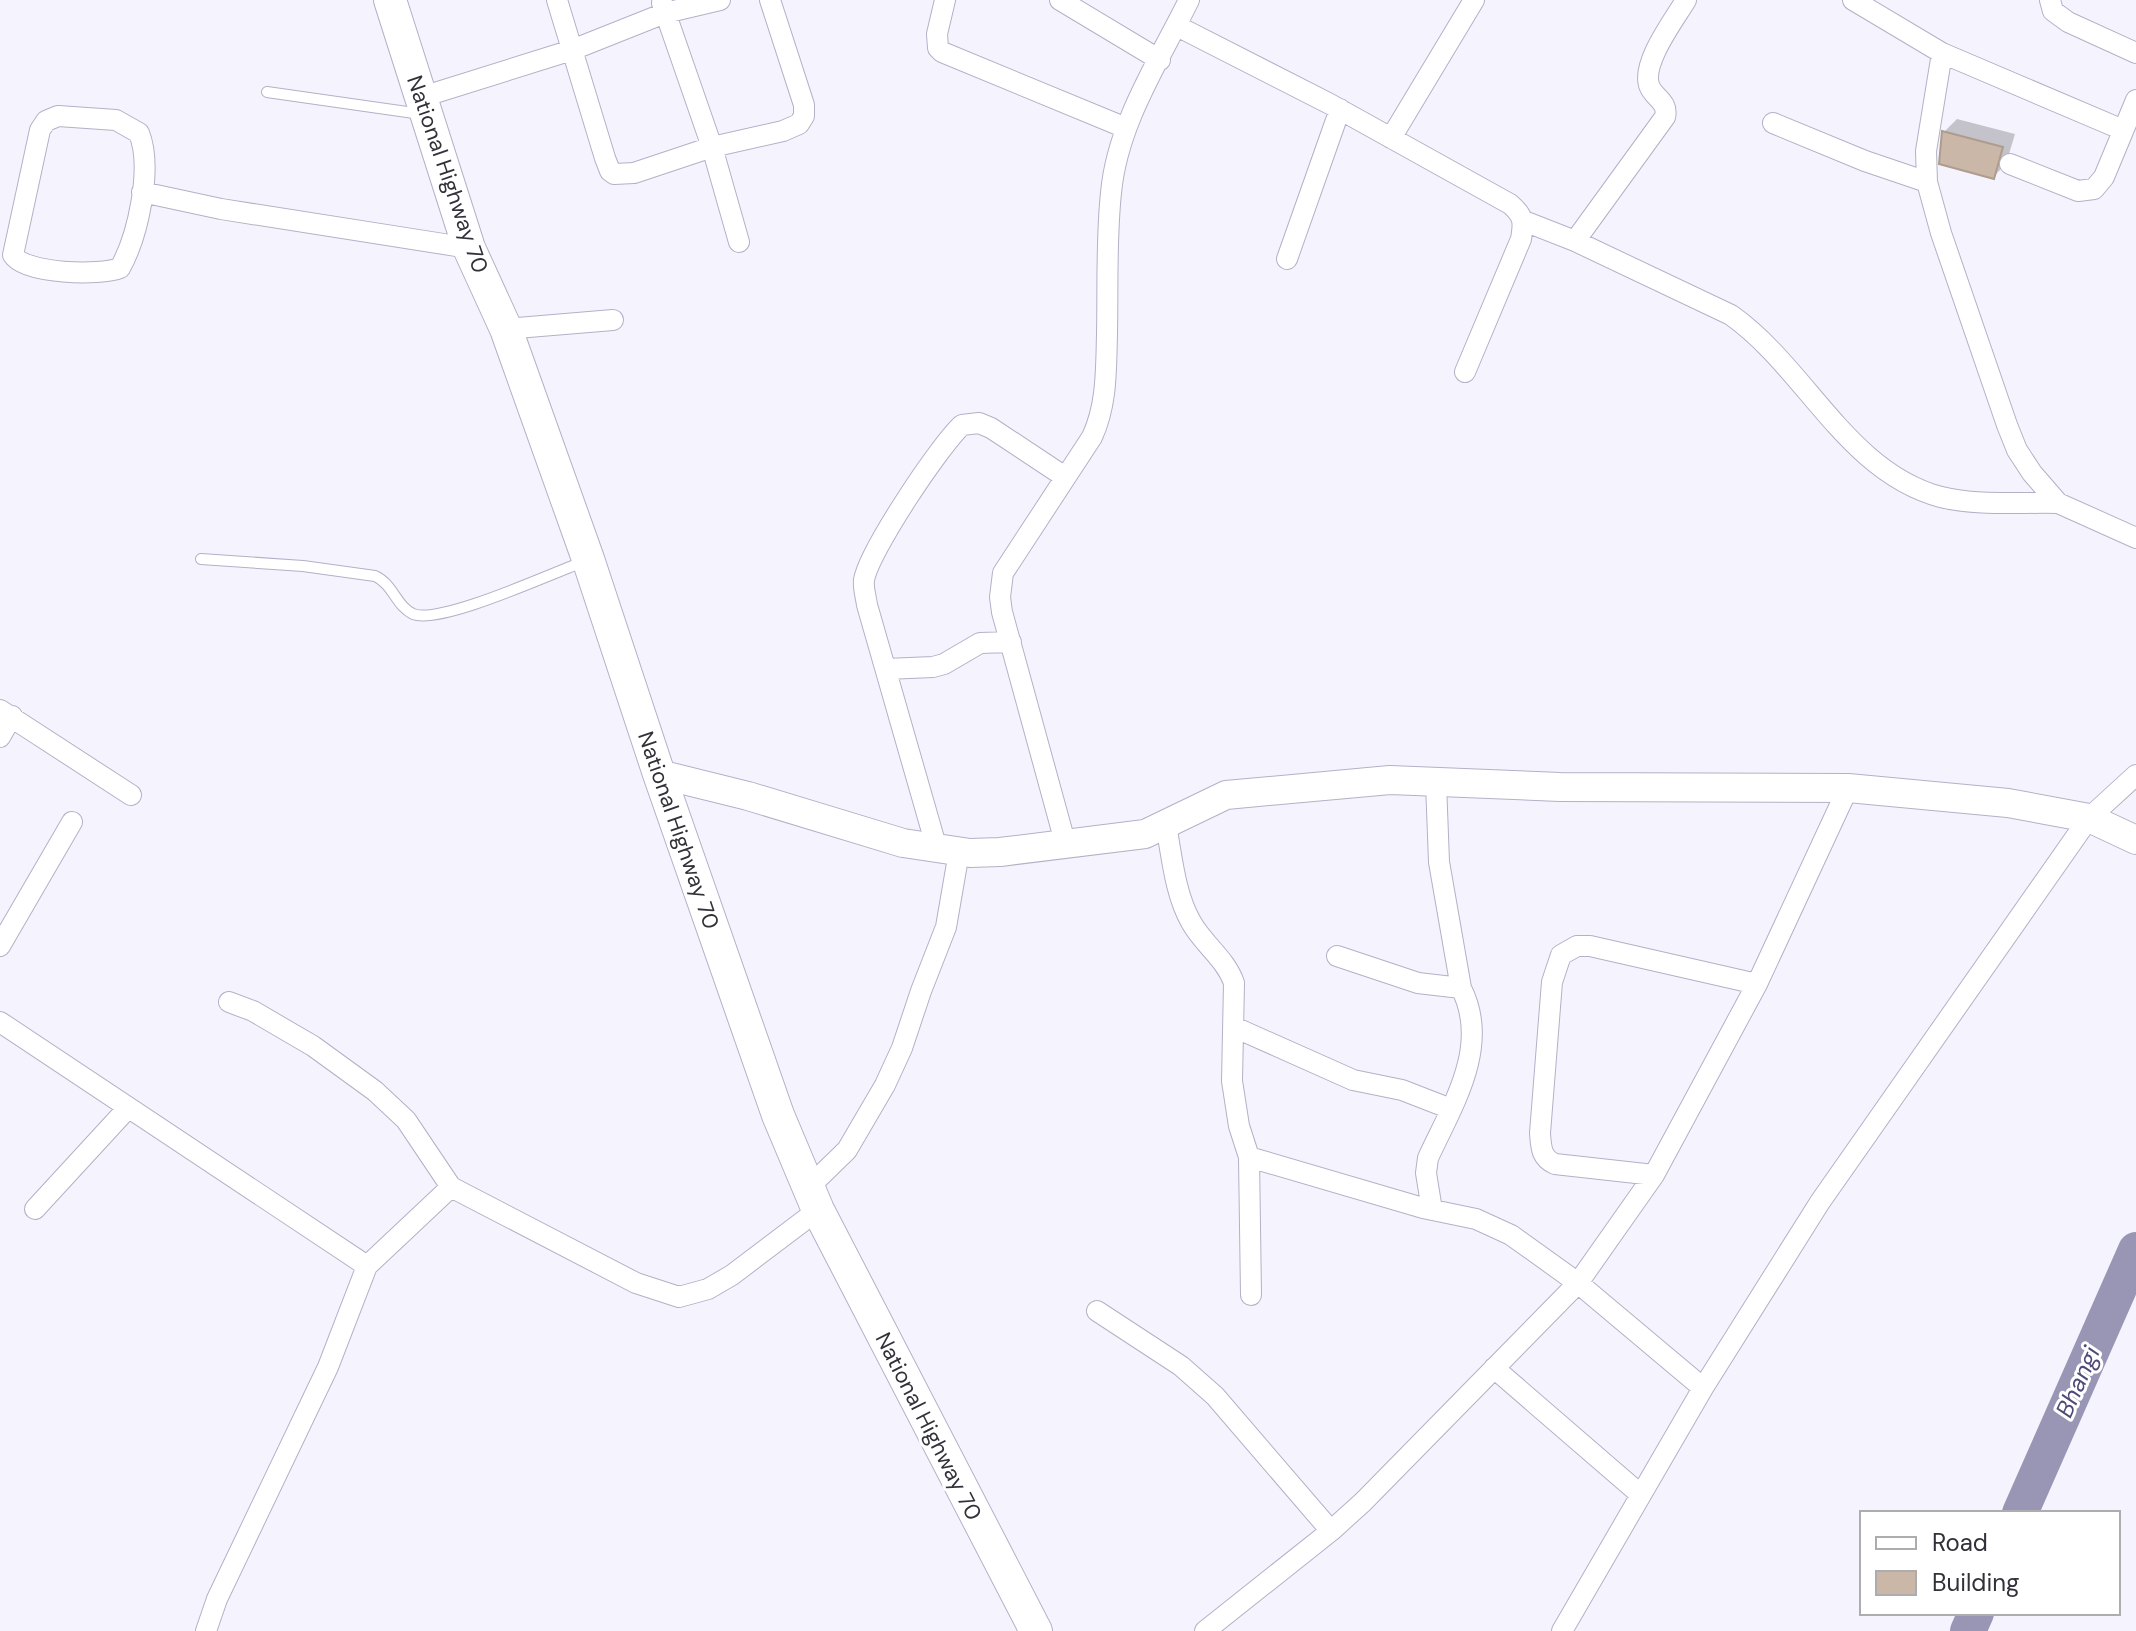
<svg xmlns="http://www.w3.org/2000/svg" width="2136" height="1631" viewBox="0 0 2136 1631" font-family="'DM Sans',sans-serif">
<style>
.shadow{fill:#0003}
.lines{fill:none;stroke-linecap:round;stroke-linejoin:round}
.river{stroke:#9996b5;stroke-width:36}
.building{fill:#cab7a7;stroke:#ae9c8d;stroke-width:2}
.lane-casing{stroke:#b2b1c7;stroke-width:12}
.street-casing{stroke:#b2b1c7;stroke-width:22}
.secondary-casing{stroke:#b2b1c7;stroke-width:30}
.primary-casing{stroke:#b2b1c7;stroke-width:34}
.lane{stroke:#fff;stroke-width:10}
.street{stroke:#fff;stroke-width:20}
.secondary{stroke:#fff;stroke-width:28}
.primary{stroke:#fff;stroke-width:32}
.labels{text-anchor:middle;stroke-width:6;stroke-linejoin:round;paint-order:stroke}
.street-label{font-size:22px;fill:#313139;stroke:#fff}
.water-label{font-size:24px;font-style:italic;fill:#4f4977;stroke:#fff}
</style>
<rect width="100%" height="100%" fill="#f5f4fe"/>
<path class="shadow" d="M1957,119L2015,134L2006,164L1993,177L1942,163L1944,132Z"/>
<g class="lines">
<path class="river" d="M2020,1513L2136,1250
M1968,1631L1976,1613"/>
</g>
<path class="building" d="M1942,131L2003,147L1994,179L1939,164Z"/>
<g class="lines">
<defs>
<path id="lane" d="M267,92L421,114
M201,559L303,566L375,576C393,584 396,606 413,614C440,625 552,573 583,562"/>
<path id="street" d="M557,0L605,158L610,171L614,174L634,173L712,147L783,131L799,124L804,116V105L770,0
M945,0L937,34L938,48L942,52L1126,128
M1060,0L1160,60
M1853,0L1942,53L1926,151L1927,182L1941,233L2007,425L2017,450L2032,473L2058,503L2136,538
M2050,0L2053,11L2068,22L2136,53
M662,3L712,147L739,242
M1177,26L1330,104L1510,204C1524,216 1524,222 1521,239L1465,372
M1942,53L2123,130
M422,97L572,50L665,13L720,0
M58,116L116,120L139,133C153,168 138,236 120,268C100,276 25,274 13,255L40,130L46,121Z
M1773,123L1865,161L1927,182
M1391,138L1474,0
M2010,164L2078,191L2094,189L2104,177L2136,100
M142,192L221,209L469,248
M1524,221L1575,241L1731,315C1806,368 1847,472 1941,497C1975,506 2022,502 2058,503
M1575,241L1665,117C1669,101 1653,98 1649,85C1642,62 1674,20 1686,0
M1287,259L1340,109
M506,329L613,320
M886,669L933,667L944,664L980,643L1011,642
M0,710L131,795
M0,737L12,716
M1166,825C1172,857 1175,894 1191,922C1203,944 1226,959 1234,983L1232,1081L1239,1126L1249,1157L1251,1295
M1065,842L1002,612L1000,597L1003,573L1092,437C1107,405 1106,370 1107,334C1108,287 1106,240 1111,193C1117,124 1159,61 1189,0
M937,849L867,605C866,597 863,588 864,580C869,551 940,445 962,425L979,423L991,428L1065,477
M0,946L72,822
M1337,956L1418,983L1461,988L1439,862L1436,783
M229,1002L253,1011L313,1046L375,1091L406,1120L451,1187L367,1266
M0,1022L367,1266L328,1367L217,1599L206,1631
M1234,1027L1353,1080L1402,1090L1451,1109
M1249,1157L1423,1208L1476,1219L1511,1235L1578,1283L1703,1388
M1654,1175L1555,1164C1541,1158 1541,1147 1540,1133L1552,982L1561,955L1577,946H1590L1757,984
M451,1187L636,1283L679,1297L708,1289L732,1275L818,1210
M808,1188L847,1150L885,1085L902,1048L921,991L946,927L959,852
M35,1209L127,1109
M1432,1210L1426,1173L1428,1158C1452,1106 1491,1046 1461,988
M1097,1311L1181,1366L1215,1396L1331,1531
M1494,1368L1641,1495
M1205,1631L1331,1531L1363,1502L1578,1283L1654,1175L1757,984L1848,788
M1562,1631L1703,1388L1820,1202L2089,818L2136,775"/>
<path id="secondary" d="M659,774L748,796L903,843L970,853L1000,852L1145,834L1226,795L1390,780L1560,787L1848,788L2008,803L2089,818L2136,840"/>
<path id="primary" d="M390,0L469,248L506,329L588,559L659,774L778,1115L818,1210L1036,1631"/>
</defs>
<use href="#lane" class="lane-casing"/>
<use href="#street" class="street-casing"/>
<use href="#secondary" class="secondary-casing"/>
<use href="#primary" class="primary-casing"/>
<use href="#lane" class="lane"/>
<use href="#street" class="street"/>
<use href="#secondary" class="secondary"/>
<use href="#primary" class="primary"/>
</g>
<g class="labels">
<g class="street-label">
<text transform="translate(448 174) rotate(71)" y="8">National Highway 70</text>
<text transform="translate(679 830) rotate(71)" y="8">National Highway 70</text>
<text transform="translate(929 1426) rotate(63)" y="8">National Highway 70</text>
</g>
<g class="water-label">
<text transform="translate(2078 1382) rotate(-66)" y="8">Bhangi</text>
</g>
</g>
<rect x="1860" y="1511" width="260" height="104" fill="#ffffff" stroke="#adadb0" stroke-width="2"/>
<rect x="1876" y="1537" width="40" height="12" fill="#ffffff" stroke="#adadb0" stroke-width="2"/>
<text x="1932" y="1551" font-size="24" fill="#313139">Road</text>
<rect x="1876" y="1571" width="40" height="24" fill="#cab7a7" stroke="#adadb0" stroke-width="2"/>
<text x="1932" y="1591" font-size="24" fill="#313139">Building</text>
</svg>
